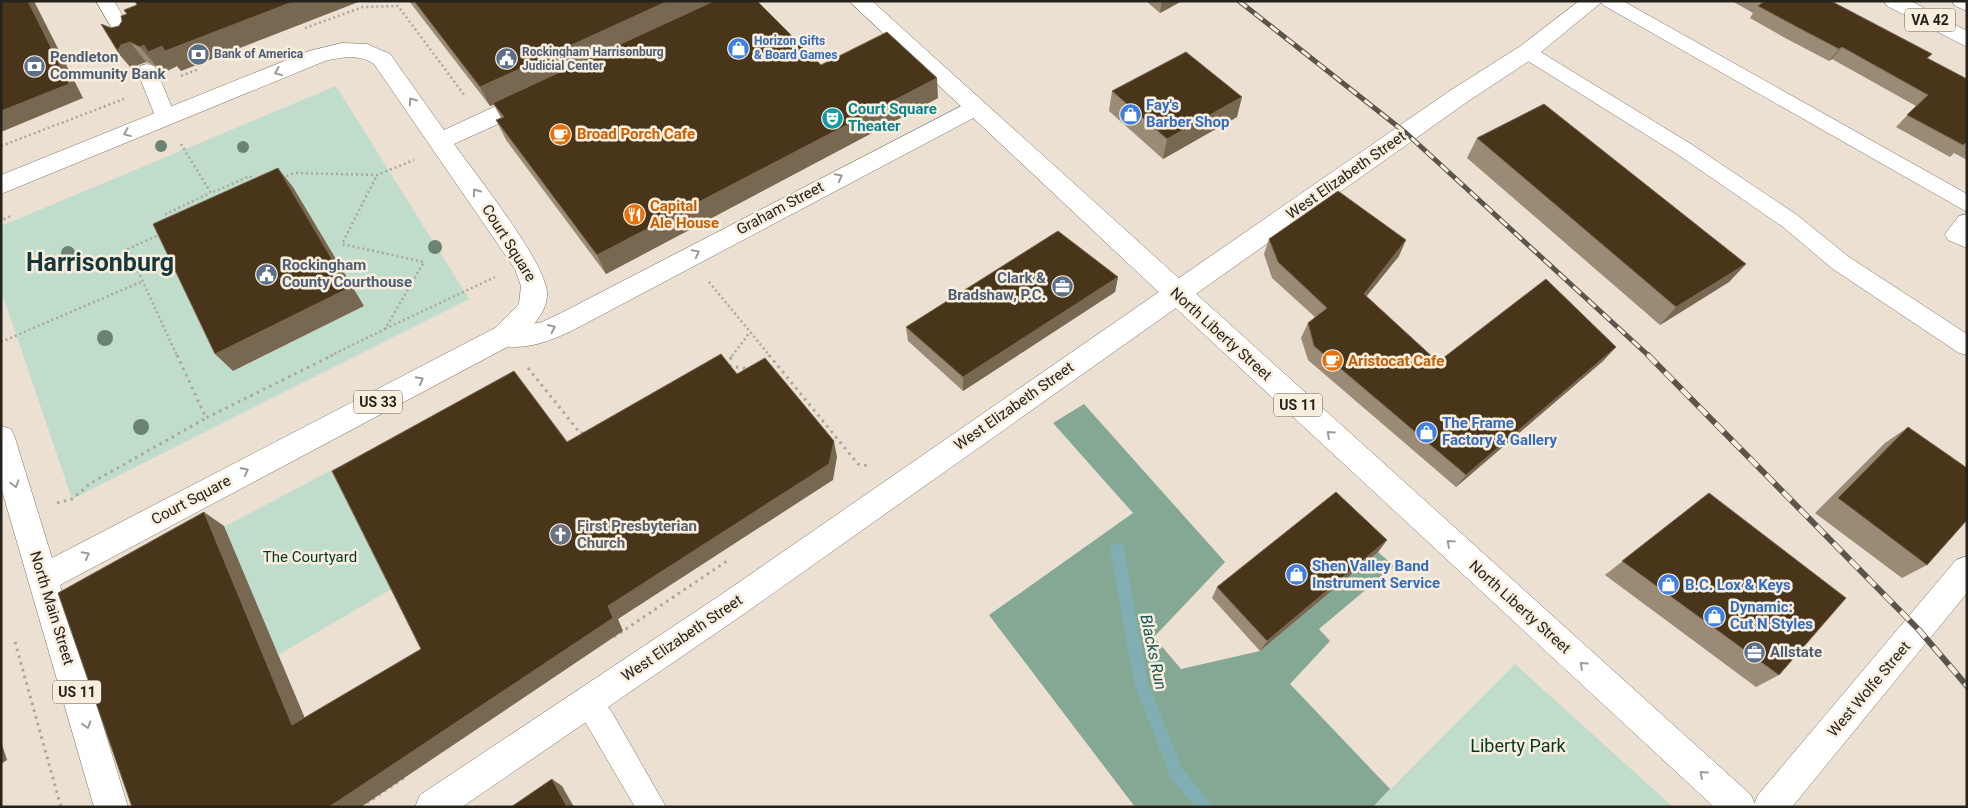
<svg xmlns="http://www.w3.org/2000/svg" width="1968" height="808" viewBox="0 0 1968 808" font-family="Roboto,sans-serif">
<style>
.green{fill:#c0ddcc}
.forest{fill:#84a894}
.lines{fill:none;stroke-linecap:round;stroke-linejoin:round}
.stream{fill:#81aeb3;fill-rule:evenodd}
.lane-casing{stroke:#7e7467;stroke-width:1}
.street-casing{stroke:#7e7467;stroke-width:1}
.secondary-casing{stroke:#7e7467;stroke-width:1}
.primary-casing{stroke:#7e7467;stroke-width:1}
.path-far1{stroke:#afa69a;stroke-width:2.5;stroke-dasharray:2 3;stroke-linecap:butt}
.path{stroke:#afa69a;stroke-width:3;stroke-dasharray:2.5 4.5;stroke-linecap:butt}
.lane{fill:#fff;fill-rule:evenodd}
.street{fill:#fff;fill-rule:evenodd}
.secondary{fill:#fff;fill-rule:evenodd}
.primary{fill:#fff;fill-rule:evenodd}
.rail-far1-casing{stroke:#5a554c;stroke-width:5}
.rail-casing{stroke:#5a554c;stroke-width:6}
.rail-far1{stroke:#f8eede;stroke-width:3;stroke-dasharray:10;stroke-linecap:butt}
.rail{stroke:#f8eede;stroke-width:4.5;stroke-dasharray:12;stroke-linecap:butt}
.tree{fill:#6d8371}
.wall{fill:#9a8a76}
.shaded-wall{fill:#796851}
.building{fill:#48351a;stroke:#796851}
.oneway{stroke:#9d9b98}
.labels{text-anchor:middle;stroke-width:5;stroke-linejoin:round;paint-order:stroke}
.far-shop-label{font-size:12px;font-weight:bold;fill:#366cbe;stroke:#f8eede;text-anchor:start}
.far-service-label{font-size:12px;font-weight:bold;fill:#4e5e75;stroke:#f8eede;text-anchor:start}
.shield{fill:#f8eede;stroke:#645e56;stroke-width:1}
.shield-label{font-size:14px;font-weight:bold;fill:#25211b}
.service-label{font-size:15px;font-weight:bold;fill:#4e5e75;stroke:#f8eede;text-anchor:start}
.shop-label{font-size:15px;font-weight:bold;fill:#366cbe;stroke:#f8eede;text-anchor:start}
.culture-label{font-size:15px;font-weight:bold;fill:#0d838f;stroke:#f8eede;text-anchor:start}
.food-label{font-size:15px;font-weight:bold;fill:#c56008;stroke:#f8eede;text-anchor:start}
.street-label{font-size:15px;fill:#25211b;stroke:#f8eede}
.worship-label{font-size:15px;font-weight:bold;fill:#5b616d;stroke:#f8eede;text-anchor:start}
.park-label{font-size:15px;fill:#063722;stroke:#f8eede}
.water-label{font-size:16px;font-style:italic;fill:#12545a;stroke:#f8eede}
.near-park-label{font-size:18px;fill:#063722;stroke:#f8eede}
.town-label{font-size:25px;font-weight:bold;fill:#16383b;stroke:#f8eede}
</style>
<rect width="100%" height="100%" fill="#ebe0d1"/>
<path class="green" d="M336,86L469,299L72,499L1,290V226Z
M339,466L400,584L278,655L224,527Z
M1515,664L1673,807H1373Z"/>
<path class="forest" d="M1084,404L1225,562L1154,637L1181,669L1260,651L1378,552L1394,566L1319,629L1330,641L1290,684L1390,789L1373,807H1135L989,615L1133,513L1053,423Z"/>
<g class="lines">
<path class="stream" d="M1117,543L1122,545L1124,549L1148,683L1181,766L1213,807H1195L1170,776L1134,683L1110,549L1112,545Z"/>
<defs>
<path id="lane" d="M96,1H114L137,40L135,44L128,46L121,44Z
M1600,1H1623L1967,194V212L1603,5Z
M1527,46L1534,48L1691,144L1797,215L1849,257L1967,334V355L1959,353L1833,269L1783,227L1677,154L1520,56L1518,52L1520,48Z
M147,64L154,66L157,71L176,118L173,123L166,125L159,123L156,118L137,71L140,66Z
M1967,214V248L1948,240L1945,234L1959,216Z
M587,687L597,691L613,714L666,807H635L573,701L577,691Z"/>
<path id="street" d="M1579,1H1603L1535,57L1467,102L741,616L462,807H415L420,795L719,596L1451,90L1519,47Z
M973,100L981,102L984,108L981,114L579,327C554,340 523,353 495,344L491,336L495,328L504,325L540,323L561,313Z"/>
<path id="secondary" d="M1967,556V593L1792,807H1753L1758,795L1956,560Z"/>
<path id="primary" d="M849,1H872L1751,795L1756,807H1714L1167,300Z
M1884,1H1911L1967,31V47L1887,6Z
M1952,1H1967V11L1955,6Z
M342,43L367,44L390,54L444,130L524,93L532,91L540,93L543,99L540,105L454,144C474,172 548,265 547,294C547,315 528,331 513,344L60,585L128,807H94L1,487V426L11,429L15,438L52,558L495,328L519,304L521,286L515,269L374,64C359,54 342,57 325,61L1,194V175L309,51Z"/>
</defs>
<use href="#lane" class="lane-casing"/>
<use href="#street" class="street-casing"/>
<use href="#secondary" class="secondary-casing"/>
<use href="#primary" class="primary-casing"/>
<path class="path-far1" d="M305,28L363,7L398,6L465,96
M181,76L199,69
M181,144L211,193L250,176L254,182
M1,146L124,99
M282,178L294,173L377,175L414,160
M1,217L2,220L13,215
M168,220L166,214L210,193
M161,234L128,249L177,356
M709,282L770,356
M385,329L495,277
M1,342L143,281
M330,356L385,329L424,262L342,244L377,175
M732,356L750,332"/>
<path class="path" d="M177,355L206,418L333,355
M769,355L858,464L869,466
M726,365L733,355
M729,366L750,369
M528,368L580,433H585
M57,503L72,499L91,483L206,418
M614,637L727,561
M15,642L61,807
M361,807L407,776"/>
<use href="#lane" class="lane"/>
<use href="#street" class="street"/>
<use href="#secondary" class="secondary"/>
<use href="#primary" class="primary"/>
<defs>
<path id="rail-far1" d="M1239,1L1406,133L1649,356"/>
<path id="rail" d="M1648,355L1919,630L1967,686"/>
</defs>
<use href="#rail-far1" class="rail-far1-casing"/>
<use href="#rail" class="rail-casing"/>
<use href="#rail-far1" class="rail-far1"/>
<use href="#rail" class="rail"/>
</g>
<g class="tree">
<circle cx="161" cy="146" r="6"/>
<circle cx="243" cy="147" r="6"/>
<circle cx="435" cy="247" r="7"/>
<circle cx="68" cy="253" r="7"/>
<circle cx="105" cy="338" r="8"/>
<circle cx="141" cy="427" r="8"/>
</g>
<path class="wall" d="M409,1H757L821,65L938,98L606,274L506,140L496,120L501,118L494,105L490,106Z
M1146,1H1182L1160,13Z
M1732,1H1831L1927,59L1967,79V160L1954,153L1950,157L1896,127L1916,106L1832,59L1829,61L1787,39L1750,18L1753,13Z
M137,5L181,71L177,66L165,72L159,66L157,67L146,62L138,65L135,70L137,75L120,55L111,28L119,26L127,14Z
M1112,91L1237,117L1163,159L1109,111Z
M1477,138L1746,264L1729,282L1660,325L1467,158Z
M1269,239L1399,256L1366,297L1438,362L1616,347L1603,361L1456,487L1308,360L1301,338L1308,323L1315,317L1272,278L1264,254Z
M1118,277L1115,292L963,391L908,341L906,327Z
M1908,427L1927,565L1902,578L1815,513L1885,443Z
M1709,493L1779,675L1756,687L1605,575Z
M1387,540L1378,552L1260,651L1212,598L1217,587Z"/>
<path class="shaded-wall" d="M28,1H34L83,98L1,132V111Z
M295,1H361L181,71L177,66L165,72L159,66L157,67L140,47L144,45L162,46Z
M668,1H718L490,106L480,87Z
M1162,1H1182L1160,13Z
M130,42L146,62L138,65L135,70L137,75L120,55L118,50L121,45Z
M1842,47L1832,59L1829,61L1839,49Z
M937,78L938,98L606,274L597,255Z
M1242,97L1237,117L1163,159L1167,139Z
M278,168L293,187L364,306L233,371L215,354Z
M1406,240L1399,256L1356,309L1364,294Z
M1746,264L1729,282L1660,325L1676,307Z
M1118,277L1115,292L963,391V377Z
M1616,347L1603,361L1456,487L1466,475Z
M834,441L837,457L833,480L618,619L623,631L361,807H329L608,606Z
M204,512L224,526L312,735L292,725Z
M1387,540L1378,552L1260,651L1267,641Z
M1,741L7,760L1,764Z
M552,779L562,786L574,807H567Z"/>
<path class="building" d="M1,1H28L69,84L1,111Z
M135,1H295L165,51L162,46L148,52L144,45L140,47L130,42L121,45L118,50L120,55L101,24L111,28L119,26L122,21L121,16L127,14L124,10L137,5Z
M414,1H668L480,87Z
M714,1H757L821,65L887,32L937,78L597,255L496,120L504,117L493,103Z
M1762,1H1831L1932,54L1927,58L1967,79V142L1963,145L1907,115L1928,95L1842,47L1839,49L1797,27L1758,6L1763,2Z
M1186,52L1242,97L1167,139L1112,91Z
M1544,104L1746,264L1676,307L1477,138Z
M278,168L349,288L215,354L153,224Z
M1338,191L1406,240L1364,294L1438,362L1546,279L1616,347L1466,475L1314,346L1308,323L1327,308L1278,262L1269,239Z
M1058,231L1118,277L963,377L906,327Z
M721,354L737,374L765,358L834,441L829,464L608,606L613,618L329,807H132L58,593L204,512L292,725L421,649L332,471L514,371L567,442Z
M1908,427L1967,468V520L1927,565L1838,498Z
M1336,492L1387,540L1267,641L1217,587Z
M1709,493L1846,598L1779,675L1622,561Z
M552,779L567,807H511Z"/>
<defs><path id="oneway-chevron" d="M-2-3.5L2.5 0L-2 3.5" fill="none" stroke-width="1.6" stroke-linecap="round" stroke-linejoin="round" transform="scale(1.25)"/></defs>
<g class="oneway">
<use href="#oneway-chevron" transform="translate(278 72) rotate(158)"/>
<use href="#oneway-chevron" transform="translate(412 101) rotate(-125)"/>
<use href="#oneway-chevron" transform="translate(127 133) rotate(158)"/>
<use href="#oneway-chevron" transform="translate(839 177) rotate(-28)"/>
<use href="#oneway-chevron" transform="translate(476 192) rotate(-125)"/>
<use href="#oneway-chevron" transform="translate(696 253) rotate(-28)"/>
<use href="#oneway-chevron" transform="translate(552 328) rotate(-25)"/>
<use href="#oneway-chevron" transform="translate(420 380) rotate(-28)"/>
<use href="#oneway-chevron" transform="translate(1330 434) rotate(-138)"/>
<use href="#oneway-chevron" transform="translate(245 471) rotate(-28)"/>
<use href="#oneway-chevron" transform="translate(15 484) rotate(74)"/>
<use href="#oneway-chevron" transform="translate(1450 543) rotate(-138)"/>
<use href="#oneway-chevron" transform="translate(86 555) rotate(-28)"/>
<use href="#oneway-chevron" transform="translate(1583 665) rotate(-138)"/>
<use href="#oneway-chevron" transform="translate(87 725) rotate(73)"/>
<use href="#oneway-chevron" transform="translate(1703 774) rotate(-138)"/>
</g>
<defs>
<symbol id="shop-disc" viewBox="-11 -11 22 22"><circle r="9.5" fill="#3f7fe0" stroke="#f8eede"/><path d="M-5-2.5h2.3a2.7 3.5 0 0 1 5.4 0H5L5.5 6h-11ZM-1.5-2.5h3a1.5 2.3 0 0 0-3 0Z" fill="#fff"/></symbol>
<symbol id="bank-disc" viewBox="-11 -11 22 22"><circle r="9.5" fill="#5c6f8a" stroke="#f8eede"/><path d="M-6-4H6V4H-6ZM0-2.3a2.3 2.3 0 1 0 0 4.6a2.3 2.3 0 1 0 0-4.6Z" fill="#fff"/></symbol>
<symbol id="civic-disc" viewBox="-11 -11 22 22"><circle r="9.5" fill="#5c6f8a" stroke="#f8eede"/><path d="M-.6-6.5H3V-4.5H.6V-3L4-1V1h2V6H-6V1h2V-1L-.6-3ZM-1.2 2.5V6h2.4V2.5Z" fill="#fff"/></symbol>
<symbol id="theatre-disc" viewBox="-11 -11 22 22"><circle r="9.5" fill="#0f9aa8" stroke="#f8eede"/><path d="M-5-5.5Q0-4 5-5.5V0Q5 5 0 6Q-5 5-5 0ZM-3.3-2.5H-1v1.5H-3.3ZM1-2.5H3.3v1.5H1ZM-2.8 1Q0 5.5 2.8 1Z" fill="#fff"/></symbol>
<symbol id="cafe-disc" viewBox="-11 -11 22 22"><circle r="9.5" fill="#e8710a" stroke="#f8eede"/><path d="M-5.5-4.5H6V0H3Q3 3.5 0 3.5H-2.5Q-5.5 3.5-5.5 0ZM3-3.2v2h1.7v-2ZM-6 4.5H4V6H-6Z" fill="#fff"/></symbol>
<symbol id="restaurant-disc" viewBox="-11 -11 22 22"><circle r="9.5" fill="#e8710a" stroke="#f8eede"/><path d="M-5-6h1v4h1v-4h1v4h1v-4h1v5L-1.5 .5V6h-2V.5L-5-1ZM5-6V6H3V1.5H1.5Q1.5-4 5-6Z" fill="#fff"/></symbol>
<symbol id="office-disc" viewBox="-11 -11 22 22"><circle r="9.5" fill="#5c6f8a" stroke="#f8eede"/><path d="M-6-3h4V-5.5h4V-3h4V5H-6ZM-1-4.5V-3h2v-1.5ZM-6 0V1H6V0Z" fill="#fff"/></symbol>
<symbol id="church-disc" viewBox="-11 -11 22 22"><circle r="9.5" fill="#6b7280" stroke="#f8eede"/><path d="M-1.2-6h2.4v3.5h3.3v2.4h-3.3V6h-2.4V-.1h-3.3v-2.4h3.3Z" fill="#fff"/></symbol>
</defs>
<g fill-rule="evenodd">
<use href="#shop-disc" x="726" y="36" width="25" height="25"/>
<use href="#bank-disc" x="186" y="42" width="25" height="25"/>
<use href="#civic-disc" x="494" y="46" width="25" height="25"/>
<use href="#bank-disc" x="22" y="54" width="25" height="25"/>
<use href="#shop-disc" x="1118" y="102" width="25" height="25"/>
<use href="#theatre-disc" x="820" y="106" width="25" height="25"/>
<use href="#cafe-disc" x="548" y="122" width="25" height="25"/>
<use href="#restaurant-disc" x="622" y="202" width="25" height="25"/>
<use href="#civic-disc" x="254" y="262" width="25" height="25"/>
<use href="#office-disc" x="1050" y="274" width="25" height="25"/>
<use href="#cafe-disc" x="1320" y="348" width="25" height="25"/>
<use href="#shop-disc" x="1414" y="420" width="25" height="25"/>
<use href="#church-disc" x="548" y="522" width="25" height="25"/>
<use href="#shop-disc" x="1284" y="562" width="25" height="25"/>
<use href="#shop-disc" x="1656" y="572" width="25" height="25"/>
<use href="#shop-disc" x="1702" y="604" width="25" height="25"/>
<use href="#office-disc" x="1742" y="640" width="25" height="25"/>
</g>
<g class="labels">
<g class="far-shop-label">
<text x="754" y="45">Horizon Gifts<tspan x="754" dy="14">&amp; Board Games</tspan></text>
</g>
<g class="far-service-label">
<text x="522" y="56">Rockingham Harrisonburg<tspan x="522" dy="14">Judicial Center</tspan></text>
<text x="214" y="58">Bank of America</text>
</g>
<g class="shield">
<rect x="1905" y="8.5" width="50" height="23" rx="4"/>
<rect x="354" y="390.5" width="48" height="23" rx="4"/>
<rect x="1274" y="393.5" width="48" height="23" rx="4"/>
<rect x="53" y="680.5" width="48" height="23" rx="4"/>
</g>
<g class="shield-label">
<text x="1930" y="25">VA 42</text>
<text x="378" y="407">US 33</text>
<text x="1298" y="410">US 11</text>
<text x="77" y="697">US 11</text>
</g>
<g class="service-label">
<text x="50" y="62">Pendleton<tspan x="50" dy="17">Community Bank</tspan></text>
<text x="282" y="270">Rockingham<tspan x="282" dy="17">County Courthouse</tspan></text>
<text x="1046" y="283" text-anchor="end">Clark &amp;<tspan x="1046" dy="17">Bradshaw, P.C.</tspan></text>
<text x="1770" y="657">Allstate</text>
</g>
<g class="shop-label">
<text x="1146" y="110">Fay's<tspan x="1146" dy="17">Barber Shop</tspan></text>
<text x="1442" y="428">The Frame<tspan x="1442" dy="17">Factory &amp; Gallery</tspan></text>
<text x="1312" y="571">Shen Valley Band<tspan x="1312" dy="17">Instrument Service</tspan></text>
<text x="1685" y="590">B.C. Lox &amp; Keys</text>
<text x="1730" y="612">Dynamic:<tspan x="1730" dy="17">Cut N Styles</tspan></text>
</g>
<g class="culture-label">
<text x="848" y="114">Court Square<tspan x="848" dy="17">Theater</tspan></text>
</g>
<g class="food-label">
<text x="577" y="139">Broad Porch Cafe</text>
<text x="650" y="211">Capital<tspan x="650" dy="17">Ale House</tspan></text>
<text x="1348" y="366">Aristocat Cafe</text>
</g>
<g class="street-label">
<text transform="translate(1346 175) rotate(-35)" y="5">West Elizabeth Street</text>
<text transform="translate(780 208) rotate(-28)" y="5">Graham Street</text>
<text transform="translate(509 243) rotate(58)" y="5">Court Square</text>
<text transform="translate(1221 334) rotate(42)" y="5">North Liberty Street</text>
<text transform="translate(1014 406) rotate(-35)" y="5">West Elizabeth Street</text>
<text transform="translate(191 500) rotate(-28)" y="5">Court Square</text>
<text transform="translate(1520 607) rotate(42)" y="5">North Liberty Street</text>
<text transform="translate(52 608) rotate(73)" y="5">North Main Street</text>
<text transform="translate(682 638) rotate(-34)" y="5">West Elizabeth Street</text>
<text transform="translate(1869 689) rotate(-50)" y="5">West Wolfe Street</text>
</g>
<g class="worship-label">
<text x="577" y="531">First Presbyterian<tspan x="577" dy="17">Church</tspan></text>
</g>
<g class="park-label">
<text x="310" y="562">The Courtyard</text>
</g>
<g class="water-label">
<text transform="translate(1154 652) rotate(78)" y="6">Blacks Run</text>
</g>
<g class="near-park-label">
<text x="1518" y="752">Liberty Park</text>
</g>
<g class="town-label">
<text x="100" y="271">Harrisonburg</text>
</g>
</g>
<rect width="1968" height="808" fill="none" stroke="#25211b" stroke-width="5"/>
</svg>
